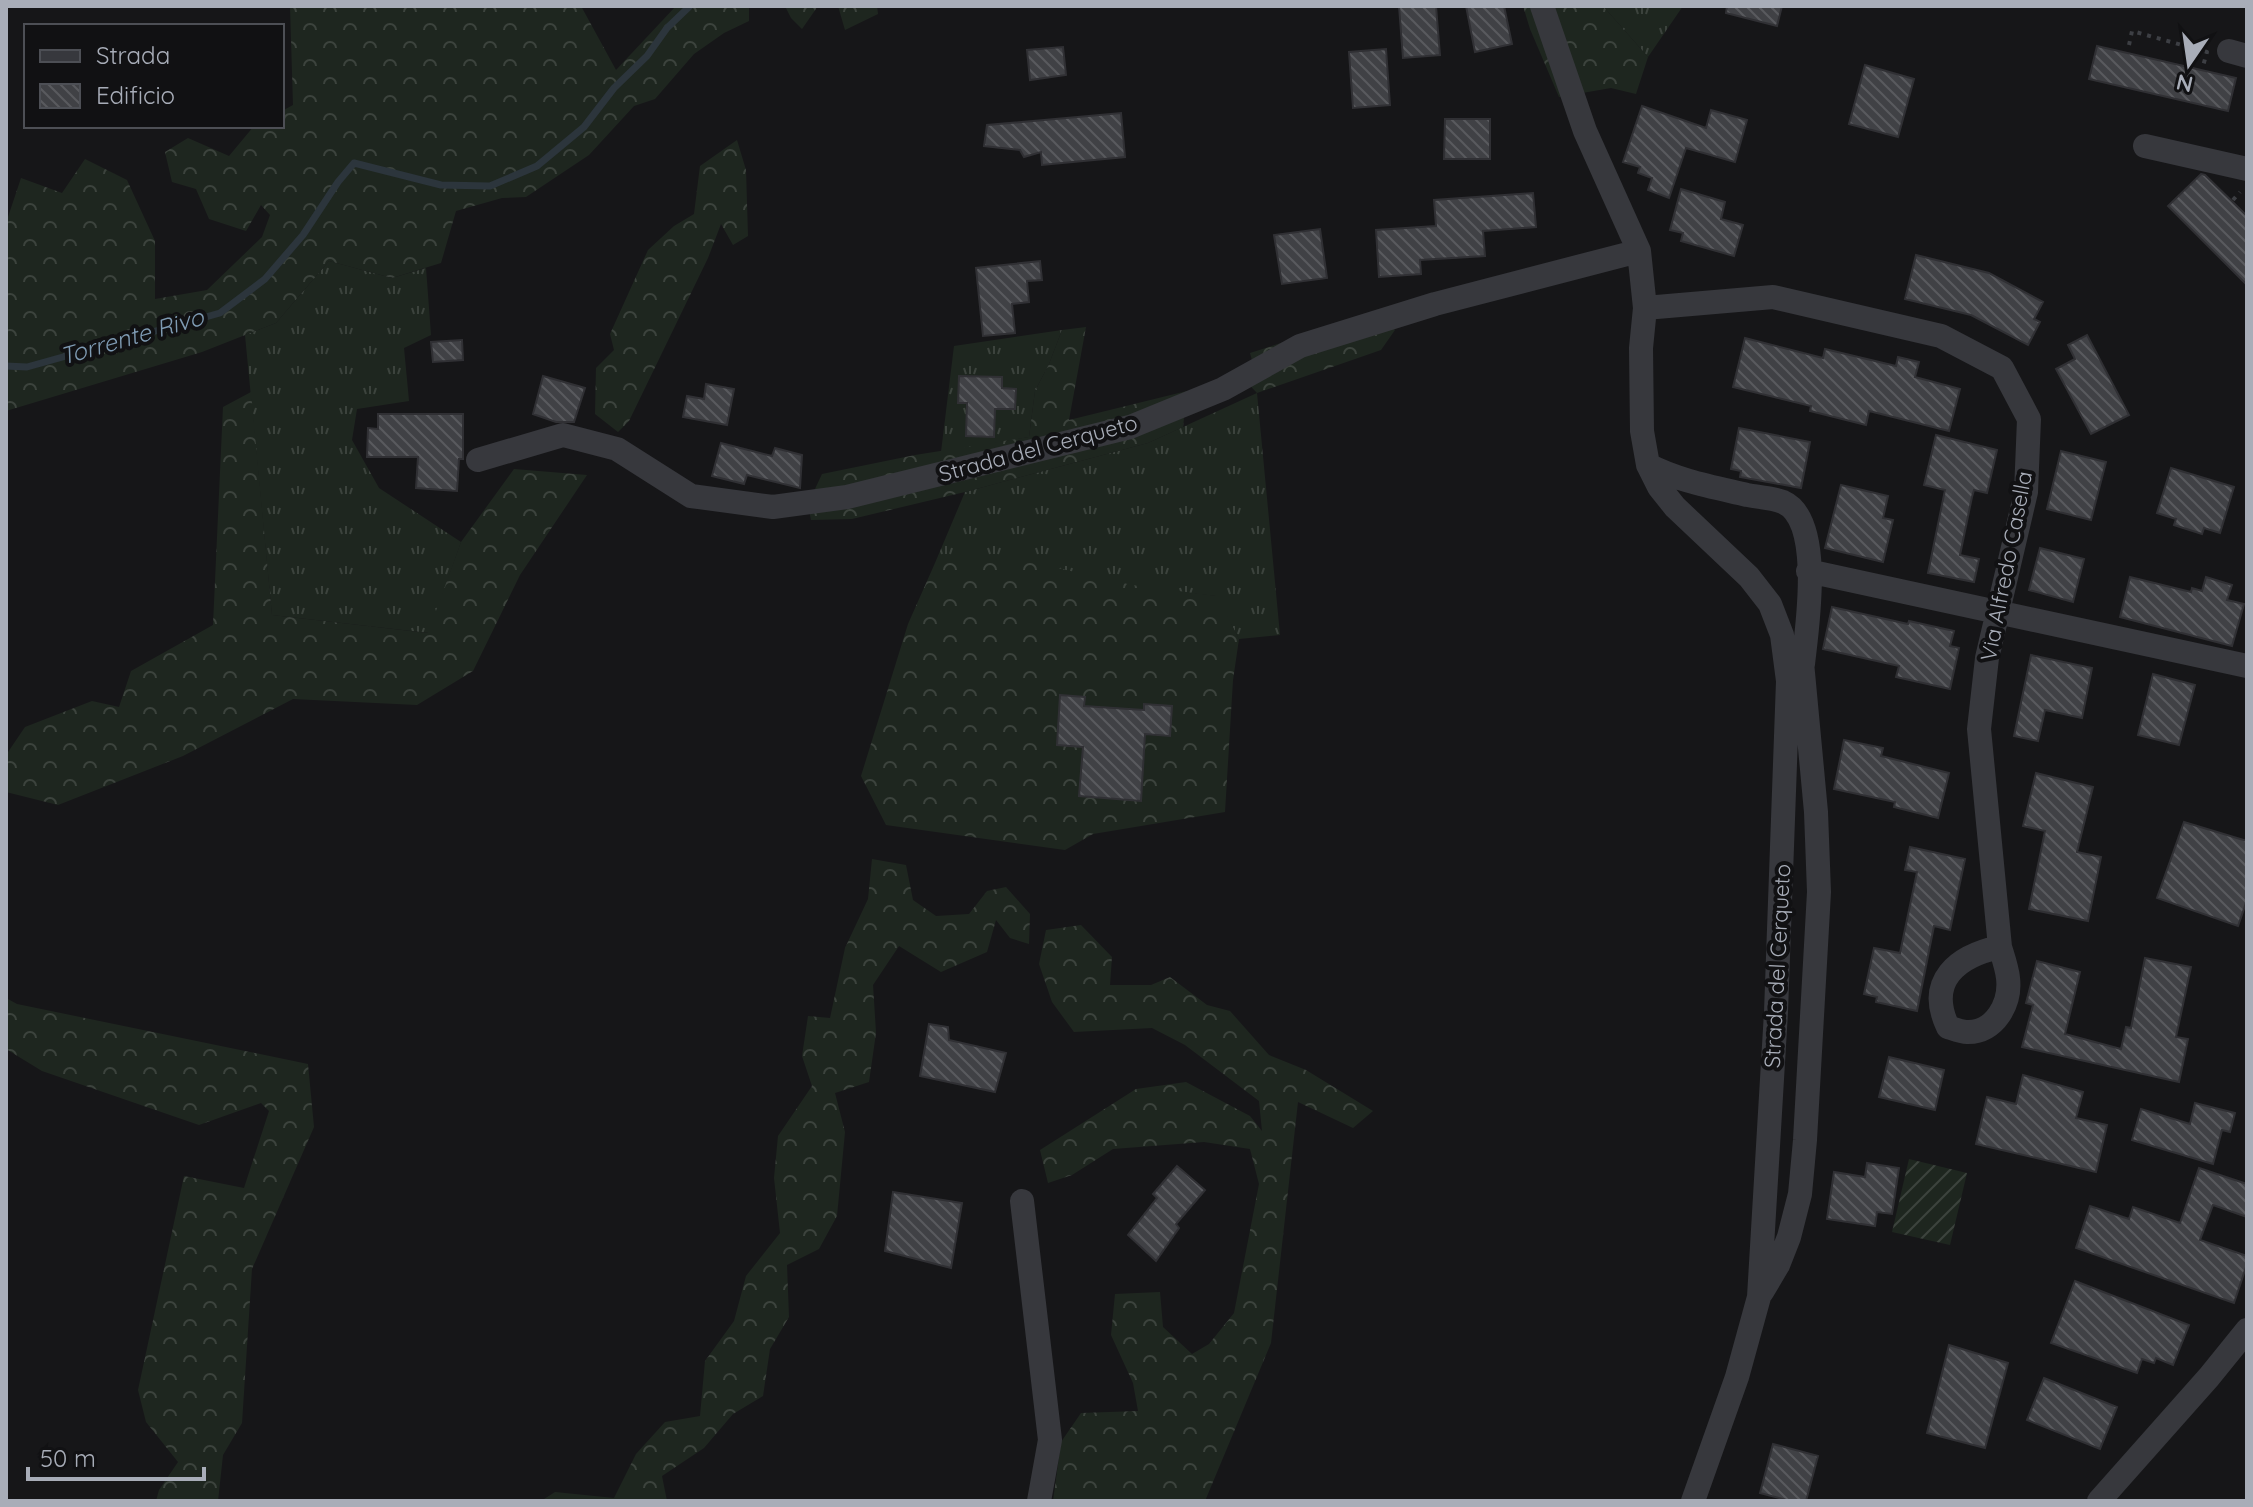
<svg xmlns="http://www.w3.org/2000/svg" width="2253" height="1507" viewBox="0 0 2253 1507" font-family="Quicksand,sans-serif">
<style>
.grass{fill:url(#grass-tufts)}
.forest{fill:url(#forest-crowns)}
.garden{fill:url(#garden-furrows)}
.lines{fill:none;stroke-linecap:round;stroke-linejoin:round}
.stream{stroke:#2c353c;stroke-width:7}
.building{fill:url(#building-back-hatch);stroke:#303034;stroke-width:2}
.path{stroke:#3d3f44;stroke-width:4;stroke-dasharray:4 6;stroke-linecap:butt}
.minor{stroke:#37383d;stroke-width:24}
.labels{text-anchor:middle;stroke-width:8;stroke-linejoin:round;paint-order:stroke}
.street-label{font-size:22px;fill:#a8adb8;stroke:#111113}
.water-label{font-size:24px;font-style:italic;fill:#7f9bb3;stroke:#111113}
</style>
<defs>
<pattern id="grass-tufts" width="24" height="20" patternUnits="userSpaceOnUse" patternTransform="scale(2)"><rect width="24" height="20" fill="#1e261f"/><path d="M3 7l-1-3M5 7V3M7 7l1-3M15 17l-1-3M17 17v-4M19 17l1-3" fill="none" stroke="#3c433d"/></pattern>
<pattern id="forest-crowns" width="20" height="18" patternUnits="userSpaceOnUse" patternTransform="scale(2)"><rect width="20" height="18" fill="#1e261f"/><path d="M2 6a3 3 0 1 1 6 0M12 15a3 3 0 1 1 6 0" fill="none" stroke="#3c433d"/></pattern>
<pattern id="garden-furrows" width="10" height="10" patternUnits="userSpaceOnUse" patternTransform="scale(2)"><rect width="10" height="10" fill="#1e261f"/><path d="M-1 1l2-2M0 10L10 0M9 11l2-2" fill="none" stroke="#3c433d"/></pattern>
<pattern id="building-back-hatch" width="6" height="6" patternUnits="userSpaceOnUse" patternTransform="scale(2)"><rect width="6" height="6" fill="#404145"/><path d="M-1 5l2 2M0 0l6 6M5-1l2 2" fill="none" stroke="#595a5e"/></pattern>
</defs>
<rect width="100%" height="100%" fill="#161618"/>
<path class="grass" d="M1603,6H1683L1648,57Z
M329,261L392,278L426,268L431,335L404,348L409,401L357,409L352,440L379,488L461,542L429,633L272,615L245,335L276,323Z
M1062,330L1049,364L1035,391L1029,437L941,452L954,346Z
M1257,393L1280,635L1239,639L1216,596L935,563L965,492L1148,443Z"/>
<path class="forest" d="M290,6H581L616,70L676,6H749V21L724,33L694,54L655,99L634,106L589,155L526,197L502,198L456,211L441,263L392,278L329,261L276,323L202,352L6,411V223L21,178L62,193L85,159L127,180L155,241V299L207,290L262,237L270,215L261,205L246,231L209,219L196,189L172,182L165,152L188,138L229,156L254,126H282V111L293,105Z
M785,6H818L802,29L791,18Z
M838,6H877L878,14L845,30Z
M1523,6H1603L1648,57L1636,94L1611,88L1559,97L1530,29Z
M737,140L746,170L748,236L733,245L721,224L708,258L629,421L618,432L595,414L596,368L614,350L610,334L648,250L674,226L694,214L700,166Z
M1377,312L1395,330L1381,350L1257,393L1237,372L1253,364L1250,353Z
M1086,327L1069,420L1187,391L1183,427L1148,443L965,492L852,519L811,520L808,504L822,474L915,455L1029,437L1035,391L1049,364L1062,330Z
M251,392L272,615L428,633L461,542L514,469L587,475L520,575L473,671L417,705L293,699L183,756L58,805L6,792V755L25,727L92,701L119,707L131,671L213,625L223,407Z
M1005,556L1132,585L1217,596L1239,639L1233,680L1225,812L1093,834L1065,850L886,825L861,776L908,624L935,563Z
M872,859L906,865L913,900L936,916L969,914L987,891L1006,887L1030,914L1029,944L1010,938L996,920L987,952L941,972L899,946L873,985L876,1033L869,1082L835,1093L845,1132L837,1216L819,1249L787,1265L789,1317L770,1349L763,1396L733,1414L704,1448L662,1476L667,1501H541L555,1492L614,1498L636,1454L665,1422L700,1416L705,1361L734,1321L746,1276L780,1233L774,1178L778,1136L812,1086L802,1056L808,1016L830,1018L845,948L868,899Z
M1081,925L1112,957L1110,985H1151L1170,977L1207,1005L1230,1011L1269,1055L1306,1070L1373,1111L1353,1128L1298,1102L1271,1343L1205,1501H1053L1061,1442L1081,1413L1138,1411L1133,1383L1111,1335L1115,1294L1160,1292L1163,1327L1192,1354L1209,1344L1234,1313L1259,1184L1250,1149L1204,1142L1113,1149L1072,1175L1048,1183L1040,1150L1136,1089L1186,1082L1250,1116L1262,1131L1259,1101L1185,1045L1152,1028L1074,1032L1052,1002L1039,964L1046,930Z
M6,998L17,1004L308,1064L314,1127L252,1269L242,1423L223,1455L218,1501H156L159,1490L178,1462L146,1422L138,1390L184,1176L244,1188L269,1111L261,1103L199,1125L42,1071L6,1049Z"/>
<path class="garden" d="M1909,1159L1967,1173L1950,1245L1892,1232Z"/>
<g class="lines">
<path class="stream" d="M6,366L27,367L220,313L265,279L303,235L338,182L354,163L441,185L490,186L537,166L584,127L614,88L647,56L667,28L690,6"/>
</g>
<path class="building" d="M1399,6H1436L1440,55L1403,58Z
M1466,6H1504L1512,44L1475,52Z
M1727,6H1782L1777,26L1726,13Z
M2097,46L2236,78L2228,111L2089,79Z
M1063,47L1066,75L1030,80L1027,50Z
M1386,49L1390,105L1353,108L1349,52Z
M1865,65L1914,79L1898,137L1849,124Z
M1642,106L1706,128L1711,110L1747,120L1735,162L1686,148L1669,198L1648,190L1652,178L1638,173L1640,167L1623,162Z
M1121,113L1125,157L1042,165L1041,152L1024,157L1020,150L984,146L987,125Z
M1445,119H1490V159H1444Z
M2201,174L2205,175L2247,216V285L2168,206Z
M1681,189L1725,202L1721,219L1743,225L1734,256L1681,241L1683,233L1670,230Z
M1533,193L1536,227L1483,231L1485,256L1420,260L1421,274L1379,277L1376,230L1436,226L1434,200Z
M1320,229L1327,278L1282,284L1274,235Z
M1916,255L1989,273L2043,302L2034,319L2040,322L2028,345L1971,315L1905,299Z
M1040,261L1042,280L1027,281L1029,302L1012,304L1015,333L983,336L976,268Z
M2087,335L2129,415L2091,434L2056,369L2075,359L2068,345Z
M1745,338L1823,358L1825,349L1896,366L1898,357L1919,362L1915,377L1960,389L1949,431L1869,411L1866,425L1810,411L1811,406L1733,387Z
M462,340L463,360L433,362L431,342Z
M543,376L585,388L574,422H556L533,414Z
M959,376L1002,377V388L1016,389L1015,409H995L994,437L966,436L967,403H958Z
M706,384L734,389L727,425L683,417L687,396L704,399Z
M378,414H463V459H459L457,491L416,488L418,457H367L368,428L378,429Z
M1739,428L1810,442L1801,488L1740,477L1741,471L1731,469Z
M1936,435L1997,450L1987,493L1974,490L1972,497L1960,555L1979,559L1974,582L1928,573L1945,490L1924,485Z
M721,443L772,456L775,448L802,455L800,488L747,475L744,484L712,476Z
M2061,451L2106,462L2091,520L2047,509Z
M2171,468L2234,487L2220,533L2204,528L2202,534L2174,525L2176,519L2157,513Z
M1841,485L1888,496L1883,518L1893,520L1883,562L1825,548Z
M2040,548L2084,559L2073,602L2029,590Z
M2130,577L2191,592L2192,588L2202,591L2206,577L2232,585L2227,600L2244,604L2232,646L2120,617Z
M1832,607L1908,624L1909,621L1954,631L1950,646L1959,648L1950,689L1896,677L1899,666L1823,649Z
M2031,655L2092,668L2082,718L2045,710L2038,741L2014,736Z
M2153,674L2195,685L2179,745L2138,735Z
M1060,695L1085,697L1084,706L1144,710V704L1172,706L1170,736L1145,734L1141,801L1079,796L1083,747L1057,745Z
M1844,740L1883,748L1881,756L1949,773L1938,818L1894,807L1895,802L1834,789Z
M2036,773L2093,787L2077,852L2101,857L2088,921L2029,909L2045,831L2023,826Z
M2184,822L2247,841V900L2238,926L2157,898Z
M1910,847L1965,859L1950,930L1934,926L1917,1011L1876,1002L1877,997L1864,994L1874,948L1900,953L1917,872L1905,870Z
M2145,958L2191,967L2176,1037L2188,1039L2179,1082L2022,1047L2033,1005L2026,1003L2037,961L2080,972L2065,1034L2121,1049L2126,1027L2131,1028Z
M929,1024L948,1027L949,1040L1006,1053L995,1092L920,1076Z
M1889,1057L1944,1070L1935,1110L1879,1097Z
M2023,1075L2083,1092L2076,1118L2107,1125L2096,1172L1976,1144L1987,1097L2016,1104Z
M2195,1103L2235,1113L2230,1132L2222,1130L2213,1164L2132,1140L2141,1109L2190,1124Z
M1867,1163L1899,1168L1892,1214L1877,1212L1875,1226L1827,1219L1834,1172L1865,1177Z
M1177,1166L1205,1190L1176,1224L1179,1228L1156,1261L1128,1235L1157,1198L1153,1194Z
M2199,1168L2247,1184V1217L2213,1205L2200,1240L2247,1256V1264L2234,1303L2076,1248L2090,1206L2129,1219L2133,1207L2180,1223Z
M893,1192L962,1203L951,1268L885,1251Z
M2075,1281L2189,1325L2173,1365L2156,1358L2154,1363L2142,1359L2137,1373L2051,1343Z
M1949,1345L2008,1363L1985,1448L1927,1433Z
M2044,1378L2117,1407L2100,1449L2027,1420Z
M1773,1444L1818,1456L1806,1501H1790L1760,1493Z"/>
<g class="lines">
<path class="path" d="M2129,45L2132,31L2207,52L2203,66
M2233,200L2240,192"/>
<path class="minor" d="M1542,6L1585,131L1639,251L1645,308L1641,348L1642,431L1648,465L1659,487L1675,507L1749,577L1770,604L1782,635L1788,681L1776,1012L1759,1297L1737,1377L1693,1501
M2229,51L2247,56
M2145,146L2247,169
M1645,308L1773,297L1941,336L2002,368L2029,419L2026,492L1987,658L1979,729L2000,947C2003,957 2007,968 2008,978C2011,1003 1995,1033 1967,1032C1961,1032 1954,1029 1948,1027C1926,981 1957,956 2000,947
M478,460L563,435L617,449L691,496L773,507L847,497L1130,427L1223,389L1300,346L1435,304L1639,251
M1648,465C1679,481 1713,487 1747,495C1758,497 1773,498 1783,502C1824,520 1807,628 1803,664
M1808,571L2247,666
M1022,1201L1050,1440L1039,1501
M1762,1292L1778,1265L1789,1237L1800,1194L1805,1140L1819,892L1816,812L1802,662
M2099,1501L2209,1377L2247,1330"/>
</g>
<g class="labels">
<g class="street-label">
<text transform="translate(1038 448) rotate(-15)" y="8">Strada del Cerqueto</text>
<text transform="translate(2006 566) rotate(-79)" y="8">Via Alfredo Casella</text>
<text transform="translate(1777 966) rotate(-87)" y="8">Strada del Cerqueto</text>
</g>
<g class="water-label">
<text transform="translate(132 337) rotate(-16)" y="8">Torrente Rivo</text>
</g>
</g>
<rect width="2253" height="1507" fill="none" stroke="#a8adb8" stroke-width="16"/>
<rect x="24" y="24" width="260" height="104" fill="#111113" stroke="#4d4f55" stroke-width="2"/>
<rect x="40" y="50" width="40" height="12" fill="#37383d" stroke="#4d4f55" stroke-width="2"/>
<text x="96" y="64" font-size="24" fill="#a8adb8">Strada</text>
<rect x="40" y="84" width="40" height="24" fill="url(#building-back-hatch)" stroke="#4d4f55" stroke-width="2"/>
<text x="96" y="104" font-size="24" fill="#a8adb8">Edificio</text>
<g transform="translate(2189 64) rotate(193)" stroke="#111113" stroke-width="6" paint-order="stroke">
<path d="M0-6L14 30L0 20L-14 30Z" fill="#a8adb8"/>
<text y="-12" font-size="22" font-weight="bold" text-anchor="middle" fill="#a8adb8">N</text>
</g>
<path d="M28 1467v12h176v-12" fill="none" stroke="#a8adb8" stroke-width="4"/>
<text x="40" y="1467" font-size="24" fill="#a8adb8" stroke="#111113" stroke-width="6" paint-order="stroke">50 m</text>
</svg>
